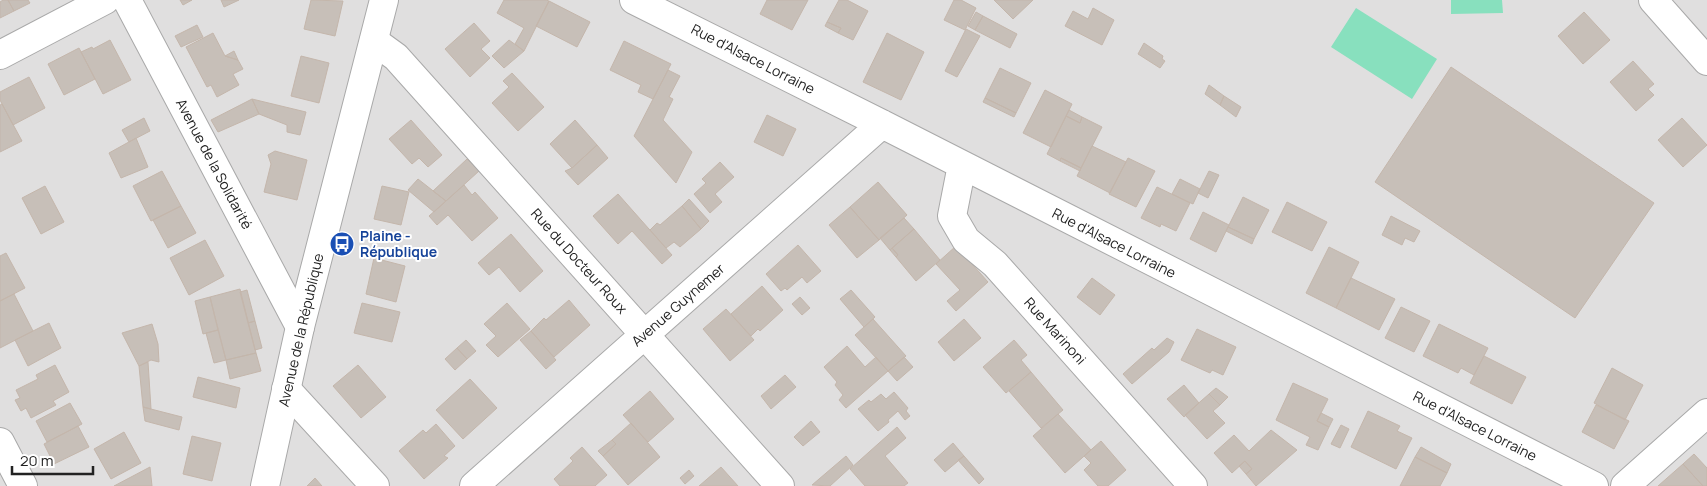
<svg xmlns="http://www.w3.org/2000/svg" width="1707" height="486" viewBox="0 0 1707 486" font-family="Manrope,sans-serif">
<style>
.residential{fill:#e0dfdf}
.pitch{fill:#88e0be}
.building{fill:#c7bfb8;stroke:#c4b6ab}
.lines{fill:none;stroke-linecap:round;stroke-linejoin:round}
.minor-casing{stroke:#a9a9a9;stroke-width:30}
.tertiary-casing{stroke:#a9a9a9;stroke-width:30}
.minor{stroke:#fff;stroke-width:28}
.tertiary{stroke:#fff;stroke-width:28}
.labels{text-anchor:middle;stroke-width:4;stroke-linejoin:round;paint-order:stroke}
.street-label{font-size:14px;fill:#222;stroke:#fff}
.transit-label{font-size:14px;font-weight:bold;fill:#164399;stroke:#fff;text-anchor:start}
</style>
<rect width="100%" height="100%" fill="#f2efe9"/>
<path class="residential" d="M0,0H1707V486H0Z"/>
<path class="pitch" d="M1451,0H1502L1503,13L1451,14Z
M1356,8L1437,59L1412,99L1331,47Z"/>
<path class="building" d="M3,0H8L14,11L0,18V2Z
M8,0H28L30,3L14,11Z
M180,0H192L183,5Z
M221,0H239L224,7Z
M311,0L343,1L335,36L304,29Z
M504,0H546L549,1L524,51L515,44L524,28L497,13Z
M767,0H808L792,30L760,14Z
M839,0H847L868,11L853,40L838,33L841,28L827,22Z
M954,0H961L976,8L965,30L944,20Z
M994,0H1033L1013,19Z
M549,1L590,22L577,47L536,26Z
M1093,8L1114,20L1102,45L1065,26L1073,11L1088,19Z
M976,12L983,16L975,30L968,26Z
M1584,12L1610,40L1583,64L1558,36Z
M983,16L1017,34L1010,48L975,30Z
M827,22L841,28L838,33L825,26Z
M474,23L490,41L481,49L490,58L470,77L445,49Z
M197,25L203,37L181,47L175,36Z
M966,29L980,36L957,77L945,71Z
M213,33L225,56L238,60L243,69L233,74L239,85L217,97L211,85L207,87L186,47Z
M887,33L924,52L901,100L863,82Z
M110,40L131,80L103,94L81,52L92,47L93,49Z
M509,40L524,51L504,68L492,56Z
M624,41L671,64L653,99L638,92L641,85L610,70Z
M1144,43L1163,56L1162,59L1165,61L1160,68L1138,54Z
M79,48L95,79L64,95L48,64Z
M234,51L238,60L225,56Z
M301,56L329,63L319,103L291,96Z
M1633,61L1654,84L1648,89L1654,95L1636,111L1610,82Z
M1451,67L1654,203L1575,318L1375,182Z
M1000,68L1031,83L1016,113L985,98Z
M668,70L680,76L669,97L673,99L663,120L692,152L676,183L634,136Z
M512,73L544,107L518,131L492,103L509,87L503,81Z
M29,77L45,108L13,125L0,100V92Z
M1209,85L1224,96L1220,105L1205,94Z
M1045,90L1072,104L1051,147L1023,133Z
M1224,96L1241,107L1236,117L1220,105Z
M985,98L1016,113L1014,117L983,102Z
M252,99L259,114L218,132L211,120Z
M252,99L306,112L300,135L287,132V125L259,114Z
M2,104L22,141L0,152V105Z
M1069,110L1082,117L1080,123L1066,116Z
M767,115L796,129L783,156L754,142Z
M1066,116L1080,123L1082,117L1102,127L1081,168L1061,158L1060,161L1047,154Z
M144,118L150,131L129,142L122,130Z
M1682,118L1707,145L1683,167L1658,140Z
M411,120L442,155L428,167L419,158L412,164L389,139Z
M575,120L597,145L572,168L550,144Z
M136,138L148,167L121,178L109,153Z
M597,145L608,158L578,185L565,171L572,168Z
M1092,146L1126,162L1110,193L1077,176Z
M275,151L307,160L297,200L264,192L271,164L268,155Z
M1061,158L1081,168L1080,171L1060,161Z
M1128,158L1155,171L1136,207L1109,194Z
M467,159L479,171L446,201L433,191Z
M720,162L734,177L715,194L722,202L710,213L694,194L706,183L702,179Z
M162,171L181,206L151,221L133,186Z
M1209,171L1219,175L1208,198L1198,193Z
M418,179L446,201L434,212L408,190Z
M1180,179L1200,189L1193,204L1172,194Z
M878,182L907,215L879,240L850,207Z
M464,185L472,195L475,192L498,218L472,241L448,215L437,225L429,216Z
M45,186L64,222L41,234L22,198Z
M382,186L409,192L401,225L374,219Z
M1157,187L1190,203L1176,231L1161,224L1160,227L1141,218Z
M618,194L672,255L662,264L632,231L618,244L593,216Z
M1243,197L1269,210L1254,239L1228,227Z
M689,199L709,221L701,229L682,206Z
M1287,202L1327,222L1312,251L1272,232Z
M181,206L196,233L168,248L153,220Z
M682,206L701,229L680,247L674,242L666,248L650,230L657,223L660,225Z
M850,207L879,240L857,258L829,225Z
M1203,212L1229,225L1216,252L1190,239Z
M1391,216L1420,231L1414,242L1405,238L1402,245L1382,235Z
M904,218L914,229L890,250L880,238Z
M1228,227L1254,239L1252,244L1226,231Z
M914,229L940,260L916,281L896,257L898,255L892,248Z
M511,234L543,271L520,292L499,267L489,275L478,263Z
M205,240L224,276L189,295L170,258Z
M798,245L821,271L807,283L802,277L787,290L785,288L781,291L766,274Z
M956,246L988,282L956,311L947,301L960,290L936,264Z
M1329,247L1359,262L1336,308L1306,293Z
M892,248L898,255L896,257L890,250Z
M6,253L25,288L0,301V256Z
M374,258L405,266L396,302L366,294Z
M1092,278L1115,295L1100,315L1077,297Z
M1351,278L1395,299L1379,330L1336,308Z
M762,286L783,310L760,331L758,329L751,336L731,314Z
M240,289L256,353L226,360L210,297Z
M247,290L255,321L248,323L240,292Z
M851,290L875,317L864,327L840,299Z
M14,294L33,331L0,348V301Z
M210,297L218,330L203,334L195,301Z
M800,297L810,308L802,315L792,304Z
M569,300L590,325L554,357L531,331L544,318L546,320Z
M362,303L400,312L392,342L354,333Z
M507,303L530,329L498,357L486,345L496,336L484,324Z
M1401,307L1430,321L1414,352L1385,338Z
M726,309L754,340L730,361L703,329Z
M873,319L906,356L888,371L855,335Z
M964,319L981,338L954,361L938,342Z
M255,321L262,348L255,350L248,323Z
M49,323L61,348L28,366L15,340Z
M152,324L158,344L159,362L151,360L139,366L122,333Z
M1439,324L1488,348L1474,375L1461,368L1458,373L1423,356Z
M1197,329L1236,347L1223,375L1212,370L1210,373L1181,360Z
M218,330L226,360L214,363L206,333Z
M531,331L556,360L546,369L520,340Z
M1167,338L1174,342L1169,352L1132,384L1123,374L1152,348L1154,350Z
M466,340L476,351L467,359L457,348Z
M1014,340L1027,355L1021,360L1031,372L1006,393L983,367Z
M847,346L865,367L876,357L888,371L846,408L839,400L843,395L835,385L837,382L824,367Z
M457,348L467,359L455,370L445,359Z
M256,353L261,371L230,379L226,360Z
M1484,356L1526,377L1512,404L1470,383Z
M904,357L913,367L897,381L888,371Z
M148,362L151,409L143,407L139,366Z
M55,365L69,392L53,401L56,405L31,418L26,408L21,411L15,400L20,398L16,390L38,379L36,375Z
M358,365L386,397L361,418L333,386Z
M1612,368L1643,385L1625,420L1594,403Z
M1031,372L1063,410L1041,428L1009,391Z
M785,375L796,387L771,409L761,396Z
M198,377L240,388L236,408L193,397Z
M470,379L497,408L463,439L436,410Z
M1293,383L1328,399L1317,421L1329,427L1318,450L1306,445L1310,437L1276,420Z
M1184,385L1199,403L1184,417L1167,399Z
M1216,388L1228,397L1220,405L1209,394Z
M650,391L674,419L648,442L623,415Z
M894,392L908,408L906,411L910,416L905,420L898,411L888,420L889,422L878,431L858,409L869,400L871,402L881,394L886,399Z
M1209,394L1220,405L1213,411L1225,423L1207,439L1185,415Z
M70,403L82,424L47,442L36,421Z
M1596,405L1629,421L1614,449L1582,432Z
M143,407L182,417L179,430L145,421Z
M1368,411L1400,426L1397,431L1412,438L1396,469L1351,447Z
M1321,413L1333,419L1329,427L1317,421Z
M1058,414L1091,450L1065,473L1033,436Z
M811,421L820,432L803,446L794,437Z
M631,423L660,457L628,485L603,456L616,444L612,440Z
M436,424L455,446L444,456L448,458L424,479L399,451L423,430L426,433Z
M1341,425L1349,429L1340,448L1331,444Z
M78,426L89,447L54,464L44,444Z
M897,427L906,438L885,456L908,483L904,486H865L850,469Z
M1271,430L1297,450L1256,486L1246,474L1252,469L1245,461L1232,473L1214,453L1234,435L1249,451Z
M124,432L141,463L111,479L94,449Z
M192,436L221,443L212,481L183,474Z
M612,440L616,444L603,456L598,451Z
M1101,441L1126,470L1108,486H1098L1084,470L1091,463L1084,456Z
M953,443L964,456L945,472L934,460Z
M582,447L607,475L595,486H560L554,479L573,461L570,458Z
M1421,447L1451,464L1447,473L1415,457Z
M1694,454L1707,468V486H1703L1683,464Z
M846,456L853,465L830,486L812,485Z
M964,456L984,479L979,484L958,460Z
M1415,457L1447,473L1440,486H1400Z
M1245,461L1252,469L1246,474L1239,466Z
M1683,464L1703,486H1658Z
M150,467L152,486H114Z
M721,467L738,486H699Z
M689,470L694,476L685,484L680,478Z
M315,478L322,486H307Z"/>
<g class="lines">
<defs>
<path id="minor" d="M127,0L300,327
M634,0L882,124L1594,486
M1653,0L1707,61
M374,41L396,57L780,486
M0,55L105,0
M962,165L952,216L966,240L995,264L1193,486
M286,389L375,486
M0,442L23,486
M474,486L882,124
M1625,486L1707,413"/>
<path id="tertiary" d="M265,486L300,327L384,0"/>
</defs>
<use href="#minor" class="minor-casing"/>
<use href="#tertiary" class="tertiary-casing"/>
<use href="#minor" class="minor"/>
<use href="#tertiary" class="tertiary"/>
</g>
<defs>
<symbol id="bus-disc" viewBox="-11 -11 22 22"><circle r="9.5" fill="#1a4fb4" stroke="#fff"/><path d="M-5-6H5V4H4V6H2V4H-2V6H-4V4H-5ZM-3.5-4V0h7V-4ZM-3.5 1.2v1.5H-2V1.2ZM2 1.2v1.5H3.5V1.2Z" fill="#fff"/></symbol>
</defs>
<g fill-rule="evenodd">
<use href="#bus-disc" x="328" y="230" width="28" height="28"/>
</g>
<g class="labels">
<g class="street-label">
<text transform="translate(753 59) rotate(27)" y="5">Rue d'Alsace Lorraine</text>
<text transform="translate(214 164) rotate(62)" y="5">Avenue de la Solidarité</text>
<text transform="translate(1114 243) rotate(27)" y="5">Rue d'Alsace Lorraine</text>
<text transform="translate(579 261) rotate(48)" y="5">Rue du Docteur Roux</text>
<text transform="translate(678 305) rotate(-41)" y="5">Avenue Guynemer</text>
<text transform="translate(301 330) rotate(-77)" y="5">Avenue de la République</text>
<text transform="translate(1055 331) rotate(48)" y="5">Rue Marinoni</text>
<text transform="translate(1475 426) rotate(27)" y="5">Rue d'Alsace Lorraine</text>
</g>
<g class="transit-label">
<text x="360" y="241">Plaine -<tspan x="360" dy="16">République</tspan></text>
</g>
</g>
<path d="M12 466v8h81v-8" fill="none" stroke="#222222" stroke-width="2.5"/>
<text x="20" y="466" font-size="15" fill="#222222" stroke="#ffffff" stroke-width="4" paint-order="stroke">20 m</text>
</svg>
